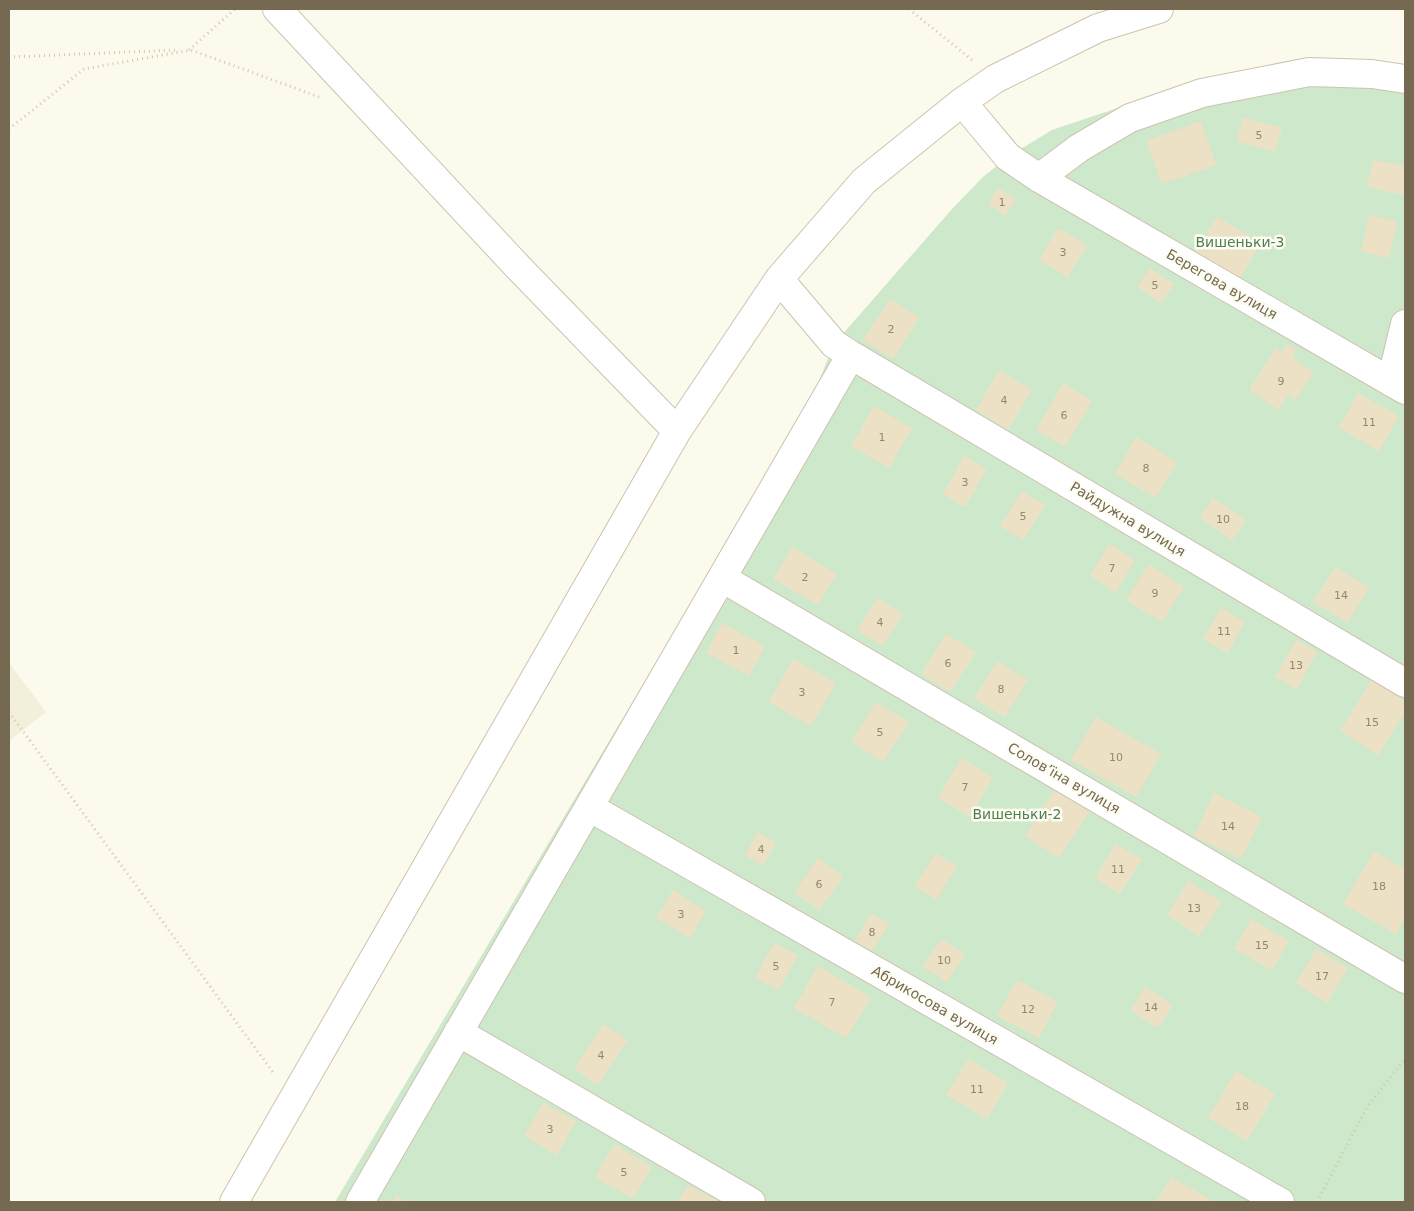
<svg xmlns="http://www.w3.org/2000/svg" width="1414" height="1211" viewBox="0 0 1414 1211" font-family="'DejaVu Sans',sans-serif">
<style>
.residential{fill:#f2efdb}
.green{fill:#cee8cb}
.building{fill:#ece1c4}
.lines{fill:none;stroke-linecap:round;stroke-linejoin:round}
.minor-casing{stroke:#cbc4b0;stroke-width:30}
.path{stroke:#d4c7a9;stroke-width:3;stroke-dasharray:1 4;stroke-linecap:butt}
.minor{stroke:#fff;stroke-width:28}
.labels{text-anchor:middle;stroke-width:5;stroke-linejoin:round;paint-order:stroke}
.number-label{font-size:11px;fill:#93876e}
.park-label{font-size:14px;fill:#4d7f4e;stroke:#fefdf3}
.street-label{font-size:14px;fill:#756951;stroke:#fefdf3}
</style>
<rect width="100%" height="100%" fill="#fbfaed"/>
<path class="residential" d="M9,663L46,712L9,741Z"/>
<path class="green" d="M1405,67V1202H335L809,405L834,344L952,209L983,177L1008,157L1052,130L1189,84Z"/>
<path class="building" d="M1243,117L1282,128L1275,152L1237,141Z
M1201,121L1216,165L1162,184L1146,141Z
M1373,160L1405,166V195L1367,187Z
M998,188L1016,199L1005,216L988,204Z
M1369,215L1397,221L1389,258L1361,252Z
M1217,217L1261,243L1239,279L1196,252Z
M1058,228L1087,245L1068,277L1039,260Z
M1150,268L1174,284L1161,303L1137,287Z
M890,299L919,318L893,359L863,340Z
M1287,344L1297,350L1292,358L1314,372L1296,400L1288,395L1279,410L1249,390L1276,348L1282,353Z
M999,370L1032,390L1008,430L976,410Z
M1063,383L1092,401L1065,447L1036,430Z
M1358,393L1399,416L1379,451L1339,428Z
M874,406L912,428L889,468L851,446Z
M1136,437L1177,462L1156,498L1115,474Z
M964,456L987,469L965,507L943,494Z
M1022,491L1045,505L1023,540L1000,526Z
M1213,498L1246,520L1232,540L1200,518Z
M1109,544L1135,560L1116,592L1090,576Z
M792,547L837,574L818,605L773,579Z
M1149,564L1184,587L1162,622L1126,600Z
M1335,567L1369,587L1348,623L1313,602Z
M878,598L903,614L882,646L857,630Z
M1221,608L1245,622L1228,653L1203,639Z
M722,623L765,646L749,676L706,653Z
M946,634L976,652L950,692L921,674Z
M1296,640L1317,652L1297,689L1275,677Z
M793,659L836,683L811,726L769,702Z
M997,661L1028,680L1005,717L974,699Z
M1372,680L1405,701V712L1378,755L1340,731Z
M876,702L909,722L883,762L851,741Z
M1096,717L1161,754L1136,797L1071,760Z
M961,758L993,777L970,817L938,798Z
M1055,789L1089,812L1059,858L1025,836Z
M1214,793L1262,817L1241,859L1194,836Z
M758,832L776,843L763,865L745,855Z
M1116,844L1142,859L1120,894L1095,878Z
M1374,851L1405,869V918L1396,934L1343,904Z
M936,853L957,867L936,900L914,886Z
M818,858L843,876L820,910L794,893Z
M1188,881L1222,902L1200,936L1167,915Z
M673,890L706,911L690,938L656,918Z
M871,913L889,923L873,951L855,941Z
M1251,919L1289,941L1272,970L1234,949Z
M941,939L965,954L947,982L923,967Z
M774,943L798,955L779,990L755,978Z
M1316,949L1348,968L1327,1003L1296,983Z
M818,966L871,997L846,1038L794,1008Z
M1017,980L1058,1002L1039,1038L997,1016Z
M1145,987L1173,1005L1158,1028L1130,1010Z
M603,1024L628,1040L598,1085L574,1069Z
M968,1059L1008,1083L987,1119L946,1095Z
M1236,1071L1275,1094L1247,1141L1208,1118Z
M543,1103L576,1121L557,1155L524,1136Z
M614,1144L652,1167L633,1199L595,1177Z
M1171,1177L1215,1202H1156Z
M688,1185L719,1202H678Z
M396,1196L408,1202H392Z"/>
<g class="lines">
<defs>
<path id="minor" d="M277,9L517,266L677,431
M962,102L1008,157L1039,178L1405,390
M1039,178L1079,148L1130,118L1202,93L1309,72L1372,74L1405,79
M779,279L834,344L851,355L1405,683
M1391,382L1405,324
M722,578L1405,979
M589,807L1280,1202
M458,1032L751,1202
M234,1202L677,431L779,279L864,181L962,102L995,79L1098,28L1159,9
M360,1202L851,355"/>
</defs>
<use href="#minor" class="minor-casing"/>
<path class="path" d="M909,9L972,60
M189,50L235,9
M9,57L178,50
M9,129L84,69L191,50L322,98
M9,712L275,1075
M1317,1202L1367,1107L1405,1059"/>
<use href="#minor" class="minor"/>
</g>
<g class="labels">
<g class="number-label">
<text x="1259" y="139">5</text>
<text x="1002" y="206">1</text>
<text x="1063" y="256">3</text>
<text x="1155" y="289">5</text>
<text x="891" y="333">2</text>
<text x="1281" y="385">9</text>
<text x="1004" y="404">4</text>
<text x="1064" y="419">6</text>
<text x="1369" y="426">11</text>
<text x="882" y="441">1</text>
<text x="1146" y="472">8</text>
<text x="965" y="486">3</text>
<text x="1023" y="520">5</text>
<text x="1223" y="523">10</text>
<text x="1112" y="572">7</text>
<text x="805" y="581">2</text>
<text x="1155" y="597">9</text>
<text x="1341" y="599">14</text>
<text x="880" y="626">4</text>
<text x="1224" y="635">11</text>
<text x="736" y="654">1</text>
<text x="948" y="667">6</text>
<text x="1296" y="669">13</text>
<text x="1001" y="693">8</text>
<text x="802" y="696">3</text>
<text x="1372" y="726">15</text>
<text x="880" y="736">5</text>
<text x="1116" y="761">10</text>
<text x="965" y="791">7</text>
<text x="1228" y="830">14</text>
<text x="761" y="853">4</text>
<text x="1118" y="873">11</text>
<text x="819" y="888">6</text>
<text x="1379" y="890">18</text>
<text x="1194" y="912">13</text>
<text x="681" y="918">3</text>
<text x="872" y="936">8</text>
<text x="1262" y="949">15</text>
<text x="944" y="964">10</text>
<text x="776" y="970">5</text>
<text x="1322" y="980">17</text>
<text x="832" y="1006">7</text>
<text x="1151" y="1011">14</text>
<text x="1028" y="1013">12</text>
<text x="601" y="1059">4</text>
<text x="977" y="1093">11</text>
<text x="1242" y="1110">18</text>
<text x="550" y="1133">3</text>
<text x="624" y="1176">5</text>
</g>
<g class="park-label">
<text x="1240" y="247">Вишеньки-3</text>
<text x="1017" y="819">Вишеньки-2</text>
</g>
<g class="street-label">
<text transform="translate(1222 284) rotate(30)" y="5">Берегова вулиця</text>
<text transform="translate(1128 519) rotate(31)" y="5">Райдужна вулиця</text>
<text transform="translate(1064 778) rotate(30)" y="5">Соловʼїна вулиця</text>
<text transform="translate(935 1005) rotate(30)" y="5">Абрикосова вулиця</text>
</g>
</g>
<rect width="1414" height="1211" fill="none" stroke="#756951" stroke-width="20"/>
</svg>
